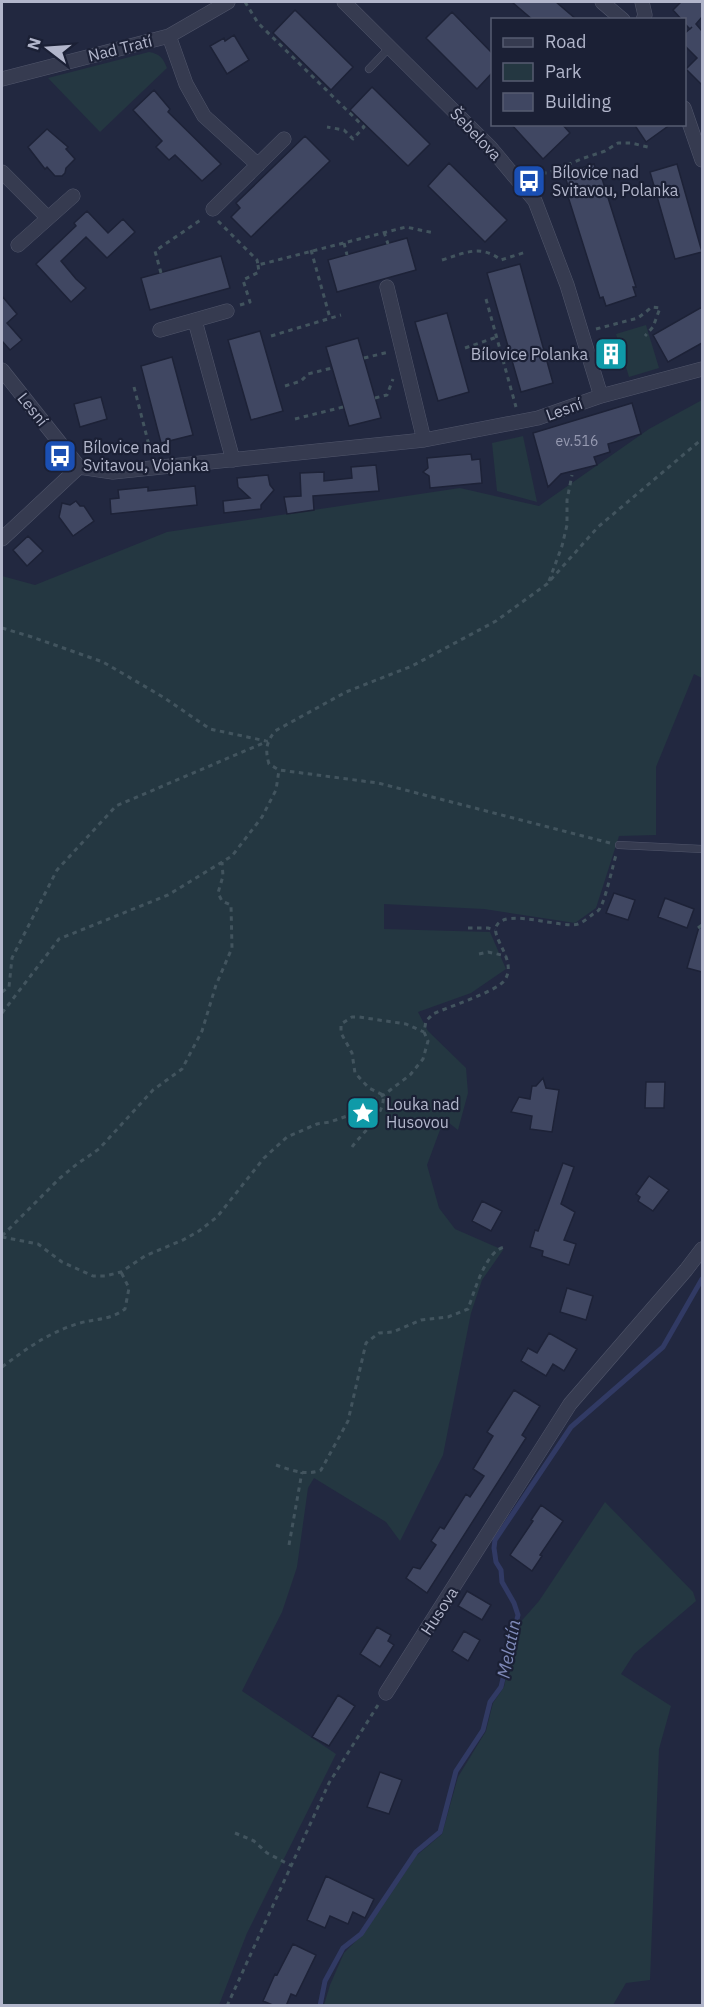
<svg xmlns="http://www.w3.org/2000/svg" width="704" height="2007" viewBox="0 0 704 2007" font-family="'IBM Plex Sans',sans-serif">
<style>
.green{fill:#243741}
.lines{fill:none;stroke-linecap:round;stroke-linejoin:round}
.stream{stroke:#313a64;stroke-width:5}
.building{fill:#404762;stroke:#1d2237;stroke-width:1.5}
.lane-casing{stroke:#51566b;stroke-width:8}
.street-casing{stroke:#51566b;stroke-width:15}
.path{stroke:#42545e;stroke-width:3;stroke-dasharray:4.5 4.5;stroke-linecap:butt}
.lane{stroke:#363b50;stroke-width:7}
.street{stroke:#363b50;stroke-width:14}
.labels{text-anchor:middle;stroke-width:4.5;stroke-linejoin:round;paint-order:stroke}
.number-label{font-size:14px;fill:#969ab1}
.street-label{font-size:16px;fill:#b2b6cb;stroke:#1b2035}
.poi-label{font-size:16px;fill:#b2b6cb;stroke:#1b2035;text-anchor:start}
.water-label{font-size:18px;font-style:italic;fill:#7f8ab9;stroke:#1b2035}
</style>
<rect width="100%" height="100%" fill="#222840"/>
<path class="green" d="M149,52C160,54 163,58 167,68L100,132L48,78Z
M646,325L659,368L629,377L616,334Z
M702,400V678L694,674L656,767V835L619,836L596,908L575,923L484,909L384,904V929L490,932L506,969L471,993L418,1012L428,1031L466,1068L468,1093L458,1130L444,1119L427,1165L439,1208L455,1229L503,1250L482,1280L471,1313L443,1455L400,1541L386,1522L314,1478L308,1488L297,1567L282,1612L242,1691L336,1754L247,1933L219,2005H2V576L35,585L167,532L460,488L539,506L649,429Z
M523,436L537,502L497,491L492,443Z
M605,1502L693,1592L696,1601L634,1654L621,1674L671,1706L659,1749L650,1980L626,1983L613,2005H324L330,1985L344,1953L365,1932L416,1856L442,1834L458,1777L486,1731L493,1703L504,1687L517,1626L539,1601Z"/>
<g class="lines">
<path class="stream" d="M320,2006L325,1981L343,1948L361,1934L416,1852L440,1832L456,1771L483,1730L490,1702L501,1687L518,1615L514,1603L502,1582L501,1570L496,1562L494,1548L495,1540L571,1427L663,1347L702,1279"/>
</g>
<path class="building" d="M512,2H556L577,20H533Z
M681,2H702V17L696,24L702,31V85L686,69L697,58L684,45V34L692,27L690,29L684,23V20H682L673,10Z
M295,10L353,67L331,90L273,33Z
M452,12L492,53V73L477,89L426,38Z
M234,35L249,60L227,74L210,46L224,38L225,41Z
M372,87L430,144L408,166L350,110Z
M154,90L170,109L168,112L221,164L202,181L175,155L169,160L156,147L162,141L133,110Z
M511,124H562L570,133L543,159Z
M634,124H671L646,142Z
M47,129L68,147L66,149L75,159L66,168L65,173L62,176H55L47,167L45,169L28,147Z
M305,136L330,161L251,237L231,217L240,208L236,203Z
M449,163L507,220L485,242L428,186Z
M594,164L597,173L600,172L636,287H633L636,296L606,306L603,297L600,298L565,187L568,186L564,173Z
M677,164L702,252L675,259L650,172Z
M87,211L108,233L123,219L135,232L107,258L86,237L61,261L76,279L86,288L71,302L36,264L76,226L74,223Z
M407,238L416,270L337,292L328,260Z
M221,256L230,288L150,310L141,278Z
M520,264L553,383L521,392L487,273Z
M2,296L17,314L7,323L22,340L10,350L2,341Z
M702,307V343L668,362L653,335Z
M447,313L469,392L438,401L415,322Z
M260,331L283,411L251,420L228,340Z
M358,338L381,418L349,426L326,347Z
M614,340L622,364L608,368L601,344Z
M172,357L193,435L161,443L141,366Z
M101,397L107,419L80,427L74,404Z
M632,403L641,434L608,444L610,452L594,457L597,465L561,474L548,487L533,433Z
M471,454L472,460L480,459L482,483L430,488L429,476L423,472L428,468L427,458Z
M376,465L379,491L313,496L314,510L287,514L284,497L301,496L300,473L324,472V481L352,478L351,467Z
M268,475L270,485L274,490L261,505V509L224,513L223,501L250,498L238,487L237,478Z
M195,486L197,505L111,514L110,499L119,498L118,490L148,487V491Z
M76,501L80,506H84L94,521L73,536L59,517L62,503L70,505Z
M28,536L43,551L27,566L13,550Z
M614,893L635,900L628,920L606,913Z
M665,898L694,909L687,928L658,917Z
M699,927L702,928V972L687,968Z
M543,1078L546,1088L559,1090L552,1132L530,1129L532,1116L511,1112L519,1097L530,1099L532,1086H536Z
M646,1082H665L664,1108H645Z
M563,1163L574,1167L561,1204L575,1212L564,1240L576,1244L569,1265L542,1256L543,1251L530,1247L535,1230L538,1231Z
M649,1176L669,1190L653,1211L638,1201L640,1197L636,1194Z
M482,1201L502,1211L491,1231L472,1221Z
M567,1288L593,1296L586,1320L560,1312Z
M549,1333L577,1349L564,1371L553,1364L546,1376L521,1361L528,1348L537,1353Z
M514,1390L540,1406L522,1435L526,1438L427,1593L406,1578L413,1567L420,1569L436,1545L431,1541L440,1527L444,1529L466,1494L470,1497L484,1476L473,1469L493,1436L487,1432Z
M541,1505L563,1521L540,1555L542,1556L532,1571L510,1555L533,1521L531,1520Z
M467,1591L491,1605L482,1620L458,1606Z
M377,1627L391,1635L388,1641L394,1645L380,1667L360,1654Z
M464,1631L480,1640L468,1661L452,1651Z
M338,1695L355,1706L329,1746L312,1737Z
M380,1772L402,1780L389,1814L367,1807Z
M326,1876L374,1899L365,1918L353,1912L348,1924L330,1916L325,1928L307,1920Z
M293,1944L316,1955L296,1996L291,1994L286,2006H275L263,2001L275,1974L277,1975Z"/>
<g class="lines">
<defs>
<path id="lane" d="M369,69L390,47
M619,845L702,849"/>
<path id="street" d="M344,2L490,147L535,201L567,285L601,396
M602,2L623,20
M642,2L645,15L643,20
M169,36L186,84L204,116L258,165
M2,79L169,36L228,2
M684,108L702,160
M2,172L48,218
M213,209L284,139
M18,245L73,196
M387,287L424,440
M195,321L233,460
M160,330L227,311
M2,370L79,467L113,472L424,440L538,418L601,396L702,369
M2,539L79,467
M386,1693L570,1404L686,1270L702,1249"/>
</defs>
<use href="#lane" class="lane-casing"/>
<use href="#street" class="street-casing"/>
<path class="path" d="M245,2L258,23L364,127L353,139L344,130L327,127
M533,173H548L584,158L605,151L618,143H631L652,148
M218,221L257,260L258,265L406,227L434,233
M384,232L388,244
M344,243L347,255
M311,250L330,318
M442,260C465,253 480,244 501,260L526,252
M161,273L155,251L202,219
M486,299L516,407
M240,305L250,302L243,280L259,272L258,265
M596,329L638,318L652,307L660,308L653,327L645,336
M271,336L341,315
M465,348L497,337
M364,358L389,352
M285,386L301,381L308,374L332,368
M134,387L151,453
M375,398L387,395L393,379
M295,419L343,407
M549,581L562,546L567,525V500L572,475
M2,628L32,637L103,662L163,697L210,729L266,741
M610,843L378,783L279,770L269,764C265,750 266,743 275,731L346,692L412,666L496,621L547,584L598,527L702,439
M468,928H488L495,930
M698,928L702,925
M479,954L488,952L506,956
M2,992L9,987L12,958L57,870L116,806L268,741
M2,1013L59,939L168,895L232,856L262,817L276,790L279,770
M352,1147C362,1133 386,1114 383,1095L369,1088L355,1073L352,1053L341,1033V1024L352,1017H359L406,1024L424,1032
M2,1236L60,1178L77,1164L99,1149L153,1090L182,1069L202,1031L216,985L232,948L231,905L222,901L218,893L223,876L222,862
M2,1237L38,1244L62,1262L93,1276H105L121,1272L145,1256L183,1240L199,1231L217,1217L264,1158L287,1137L317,1124L330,1122L350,1115L385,1094L410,1075L423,1059L428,1041L424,1032L426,1021L433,1014C448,1007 495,992 504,981C519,961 489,937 497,925C507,908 562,929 578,924C584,922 589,917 593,914C596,912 599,911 600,908C605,901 613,865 616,855
M2,1367C26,1349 48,1333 77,1324C95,1318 109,1321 125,1309L129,1288L121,1272
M276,1465C290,1470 307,1476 321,1470L348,1421L366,1343L379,1333L393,1332L421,1320L448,1317L468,1309C474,1293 486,1248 506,1247
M289,1545L302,1472
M235,1833L254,1841L267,1853L290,1865
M227,2006L329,1783L378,1705"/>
<use href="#lane" class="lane"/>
<use href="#street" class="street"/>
</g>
<defs>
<symbol id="bus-square" viewBox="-11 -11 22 22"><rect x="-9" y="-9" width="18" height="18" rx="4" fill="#1a4fb4" stroke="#1b2035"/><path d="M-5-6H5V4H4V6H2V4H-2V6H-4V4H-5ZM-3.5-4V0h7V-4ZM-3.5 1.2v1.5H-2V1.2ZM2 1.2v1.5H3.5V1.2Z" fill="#fff"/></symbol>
<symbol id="building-square" viewBox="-11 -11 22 22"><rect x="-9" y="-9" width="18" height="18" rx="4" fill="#0f9aa8" stroke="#1b2035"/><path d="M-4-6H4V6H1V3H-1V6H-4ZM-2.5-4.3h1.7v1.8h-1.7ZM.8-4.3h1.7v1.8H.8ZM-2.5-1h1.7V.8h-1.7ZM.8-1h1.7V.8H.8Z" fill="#fff"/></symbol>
<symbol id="sight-square" viewBox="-11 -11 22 22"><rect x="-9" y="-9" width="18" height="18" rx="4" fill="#0f9aa8" stroke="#1b2035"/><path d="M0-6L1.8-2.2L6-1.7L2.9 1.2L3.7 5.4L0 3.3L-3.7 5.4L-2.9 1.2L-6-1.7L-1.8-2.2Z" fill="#fff"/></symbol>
</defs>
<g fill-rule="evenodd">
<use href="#bus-square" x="510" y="162" width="38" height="38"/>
<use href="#building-square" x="592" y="335" width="38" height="38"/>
<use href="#bus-square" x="41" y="437" width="38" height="38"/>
<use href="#sight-square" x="344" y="1094" width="38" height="38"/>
</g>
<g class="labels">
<g class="number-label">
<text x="577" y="446">ev.516</text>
</g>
<g class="street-label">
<text transform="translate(120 48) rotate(-14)" y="6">Nad Tratí</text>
<text transform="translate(476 134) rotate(46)" y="6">Šebelova</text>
<text transform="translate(33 409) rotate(51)" y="6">Lesní</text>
<text transform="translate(564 409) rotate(-20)" y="6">Lesní</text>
<text transform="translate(439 1611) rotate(-57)" y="6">Husova</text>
</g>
<g class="poi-label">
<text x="552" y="178">Bílovice nad<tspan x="552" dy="18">Svitavou, Polanka</tspan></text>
<text x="588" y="360" text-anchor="end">Bílovice Polanka</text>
<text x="83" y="453">Bílovice nad<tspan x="83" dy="18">Svitavou, Vojanka</tspan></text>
<text x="386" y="1110">Louka nad<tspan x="386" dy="18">Husovou</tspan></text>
</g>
<g class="water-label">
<text transform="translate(509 1649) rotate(-79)" y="6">Melatín</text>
</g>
</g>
<rect width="704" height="2007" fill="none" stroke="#b2b6cb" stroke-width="6"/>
<rect x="491" y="18" width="195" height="108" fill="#1b2035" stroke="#575c71" stroke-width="1.5"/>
<rect x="503" y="38" width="30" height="9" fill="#363b50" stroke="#575c71" stroke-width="1.5"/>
<text x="545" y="48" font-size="18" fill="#b2b6cb">Road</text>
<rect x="503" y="63" width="30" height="18" fill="#243741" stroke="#575c71" stroke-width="1.5"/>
<text x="545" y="78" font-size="18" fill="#b2b6cb">Park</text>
<rect x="503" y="93" width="30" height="18" fill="#404762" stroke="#575c71" stroke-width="1.5"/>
<text x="545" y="108" font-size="18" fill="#b2b6cb">Building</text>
<g transform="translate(48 48) rotate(287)" stroke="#1b2035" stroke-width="4.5" paint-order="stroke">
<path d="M0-4.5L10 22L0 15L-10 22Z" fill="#b2b6cb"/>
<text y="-9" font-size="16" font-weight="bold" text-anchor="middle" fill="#b2b6cb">N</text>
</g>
</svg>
